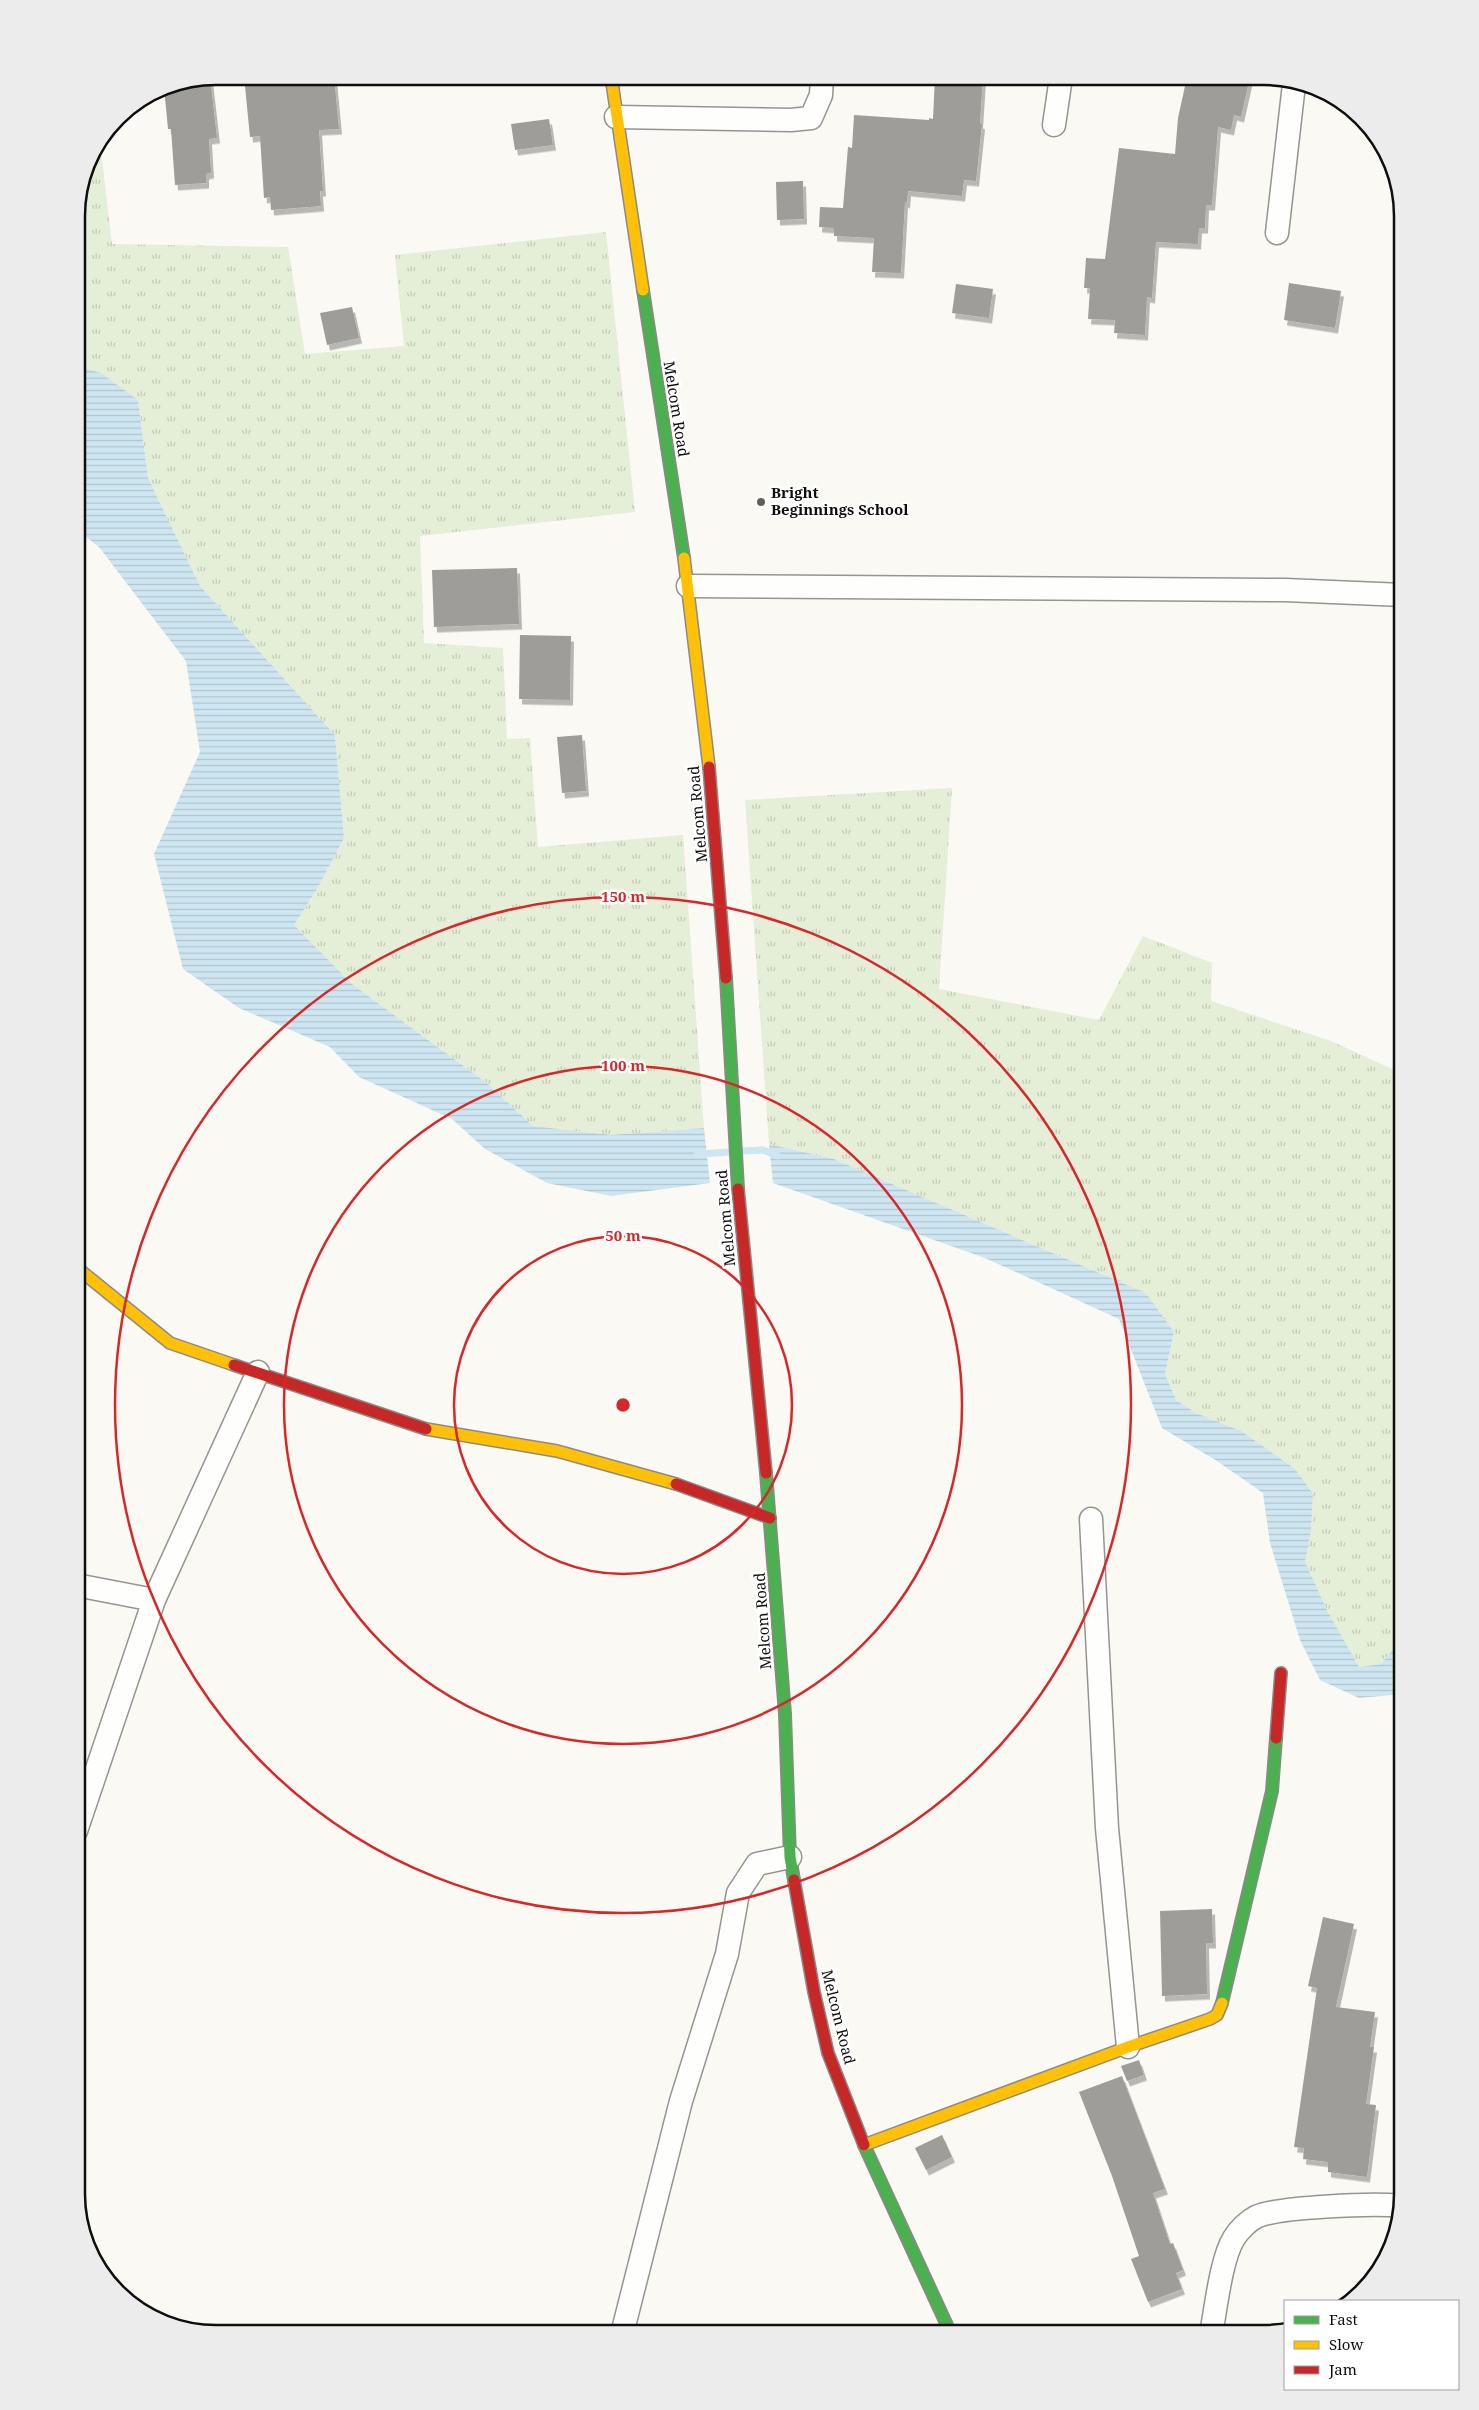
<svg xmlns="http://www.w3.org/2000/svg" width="1479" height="2410" viewBox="0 0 1479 2410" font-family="'Noto Serif',serif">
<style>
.grass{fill:url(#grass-tufts)}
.water{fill:url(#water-rules)}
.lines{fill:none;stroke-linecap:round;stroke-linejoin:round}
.stream{stroke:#cee6f1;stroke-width:7}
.building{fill:#9e9d99;filter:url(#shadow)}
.street-casing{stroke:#949492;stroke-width:25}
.fast-casing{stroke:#8b8a88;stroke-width:14}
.slow-casing{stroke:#8b8a88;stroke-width:14}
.jam-casing{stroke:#8b8a88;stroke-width:14}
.street{stroke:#fefefd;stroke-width:22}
.fast{stroke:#4caf50;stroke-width:11}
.slow{stroke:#ffc107;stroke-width:11}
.jam{stroke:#c62828;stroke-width:11}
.ring{fill:none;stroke:#d62828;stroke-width:2.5}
.poi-dot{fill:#61605e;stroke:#fff;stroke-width:2}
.labels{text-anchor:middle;stroke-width:5;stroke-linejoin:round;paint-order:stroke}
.street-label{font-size:15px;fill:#0e0e0e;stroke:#fff}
.poi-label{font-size:15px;font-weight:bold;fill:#0e0e0e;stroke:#fff;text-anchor:start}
.rim{fill:none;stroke:#0e0e0e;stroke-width:2.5}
.centre{fill:#d62828;stroke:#fff;stroke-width:2.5}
.ring-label{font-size:15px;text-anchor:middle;font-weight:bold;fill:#d62828;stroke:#fff;stroke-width:5;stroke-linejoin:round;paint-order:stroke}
</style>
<defs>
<pattern id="grass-tufts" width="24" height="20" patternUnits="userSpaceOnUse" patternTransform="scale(1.25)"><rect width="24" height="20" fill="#e5eed6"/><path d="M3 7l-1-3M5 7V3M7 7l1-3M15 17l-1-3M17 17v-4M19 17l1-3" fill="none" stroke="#c3cbb6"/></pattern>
<pattern id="water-rules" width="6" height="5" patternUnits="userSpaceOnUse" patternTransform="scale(1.25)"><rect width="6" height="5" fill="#cee6f1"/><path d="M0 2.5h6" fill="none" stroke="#b0c4cd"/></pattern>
<filter id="shadow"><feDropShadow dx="3" dy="5.5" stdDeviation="0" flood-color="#0004"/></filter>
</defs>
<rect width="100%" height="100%" fill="#faf9f4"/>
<path class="grass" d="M100,142L112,244L288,247L305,354L404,346L395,255L606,232L635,512L420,536L424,643L503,648L507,739L530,738L538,847L683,835L704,1128L611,1135L533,1126L488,1084L352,984L294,925L317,889L344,838L335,735L200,586L148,478L138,400L77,366V207L91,154Z
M952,788L939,989L1099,1020L1143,936L1212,963L1211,1001L1331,1041L1403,1074V1614L1393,1649L1381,1664L1359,1667L1328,1612L1305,1562L1311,1531L1313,1494L1241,1431L1196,1413L1176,1400L1165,1374L1174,1332L1146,1293L834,1159L769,1144L745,800Z"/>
<path class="water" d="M77,366L101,373L138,400L148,478L200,586L335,735L344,838L317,889L294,925L352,984L488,1084L533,1126L611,1135L704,1128L710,1183L611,1196L547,1183L485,1149L452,1119L359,1077L330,1047L239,1008L183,969L154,854L200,752L186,661L99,547L76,529Z
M769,1144L834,1159L1146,1293L1174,1332L1165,1374L1176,1400L1196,1413L1241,1431L1295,1469L1313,1494L1311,1531L1305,1562L1328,1612L1359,1667L1381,1664L1393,1649L1403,1614L1402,1694L1359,1698L1320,1680L1300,1640L1270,1543L1263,1493L1217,1461L1162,1428L1119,1319L985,1258L773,1183Z"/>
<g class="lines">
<path class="stream" d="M742,1151L763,1150L778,1156
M697,1154L732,1152"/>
</g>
<path class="building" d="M244,76H334L339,129L319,130L323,191H320L321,206L271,210L270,197L264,198L260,136L250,137Z
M935,76H983L980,123L982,124L976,181L964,180L962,196L908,191L907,203L905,202L901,273L872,272L874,238L834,236V228L819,227L820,207L843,208L848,147L852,148L854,115L929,120V118L933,119Z
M210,77L217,138L209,139L211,173L206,174V183L175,185L171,129H168L164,87Z
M1187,77H1250L1241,117L1234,115L1231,130L1218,127L1212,205H1206L1205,228H1199L1198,244L1156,242L1152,298L1147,297L1145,335L1114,333L1115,320L1088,319L1090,288H1084L1086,258L1105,259L1119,148L1175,154L1178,118Z
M549,119L553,145L515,150L511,124Z
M803,181L804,219L777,220L776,182Z
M1289,283L1341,291L1335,328L1284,320Z
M956,284L993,289L989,318L952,313Z
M352,307L359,338L327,345L320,313Z
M517,568L519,624L434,627L432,570Z
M520,635L571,636L570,700L519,699Z
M582,735L586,791L562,793L557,737Z
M1212,1909L1213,1943H1206L1207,1994L1162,1996L1160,1911Z
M1323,1917L1354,1924L1336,2007L1375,2012L1370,2047H1374L1366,2104L1376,2105L1367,2177L1328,2172V2162L1303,2159L1304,2148L1294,2147L1317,1988L1308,1986Z
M1139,2060L1144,2075L1127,2081L1121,2066Z
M1122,2076L1165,2189L1153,2193L1170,2244L1173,2243L1183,2270L1176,2273L1182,2289L1148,2302L1131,2259L1139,2256L1112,2176L1079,2092Z
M942,2135L952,2157L926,2170L915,2148Z"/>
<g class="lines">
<defs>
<path id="street" d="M616,117L791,120L811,118L821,95L822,76
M1054,125L1061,77
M1277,233L1294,84
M688,586L1285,590L1403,595
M1091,1519L1107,1828L1128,2047
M76,1585L154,1600
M76,1831L154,1600L258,1372
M622,2334L681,2101L727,1954L738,1893L757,1864L790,1857
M1211,2334C1216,2308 1221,2259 1234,2238C1239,2230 1248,2221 1256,2217C1276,2207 1375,2203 1400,2206"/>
<path id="fast" d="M643,290L684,558
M726,978L738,1189
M766,1473L785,1714L790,1857L794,1880
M1222,2003L1272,1791L1276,1738
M864,2145L951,2334"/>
<path id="slow" d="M611,76L643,290
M684,558L709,767
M76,1267L170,1343L234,1365
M426,1429L557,1451L676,1484
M864,2145L1128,2047L1210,2019L1217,2015L1222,2003"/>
<path id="jam" d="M709,767L726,978
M738,1189L766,1473
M234,1365L426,1429
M676,1484L770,1518
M1276,1738L1281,1673
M794,1880L814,1992L828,2053L864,2145"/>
</defs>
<use href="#street" class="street-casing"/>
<use href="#fast" class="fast-casing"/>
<use href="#slow" class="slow-casing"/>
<use href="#jam" class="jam-casing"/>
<use href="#street" class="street"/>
<use href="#fast" class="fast"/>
<use href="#slow" class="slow"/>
<use href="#jam" class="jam"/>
</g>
<g class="ring">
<circle cx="623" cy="1405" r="169"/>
<circle cx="623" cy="1405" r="339"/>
<circle cx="623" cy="1405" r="508"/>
</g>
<circle class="poi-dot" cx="761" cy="502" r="5"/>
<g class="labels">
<g class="street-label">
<text transform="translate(676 409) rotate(81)" y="5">Melcom Road</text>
<text transform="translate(698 814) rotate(-95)" y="5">Melcom Road</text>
<text transform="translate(726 1218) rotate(-95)" y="5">Melcom Road</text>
<text transform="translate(763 1621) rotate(-94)" y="5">Melcom Road</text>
<text transform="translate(838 2017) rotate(76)" y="5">Melcom Road</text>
</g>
<g class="poi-label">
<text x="771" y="498">Bright<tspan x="771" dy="17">Beginnings School</tspan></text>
</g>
</g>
<path d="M0 0H1479V2410H0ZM216 85H1263A131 131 0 0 1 1394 216V2194A131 131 0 0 1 1263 2325H216A131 131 0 0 1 85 2194V216A131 131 0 0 1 216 85Z" fill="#ececec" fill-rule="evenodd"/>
<path class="rim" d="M216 85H1263A131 131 0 0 1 1394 216V2194A131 131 0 0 1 1263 2325H216A131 131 0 0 1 85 2194V216A131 131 0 0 1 216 85Z"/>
<circle cx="623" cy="1405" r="8" class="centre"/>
<g class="ring-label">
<text x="623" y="902">150 m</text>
<text x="623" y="1071">100 m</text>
<text x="623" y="1241">50 m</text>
</g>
<rect x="1284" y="2300" width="175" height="90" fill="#ffffff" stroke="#9f9f9f"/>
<rect x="1294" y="2316" width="25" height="8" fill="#4caf50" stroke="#9f9f9f"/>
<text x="1329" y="2325" font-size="15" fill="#0e0e0e">Fast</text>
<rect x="1294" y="2341" width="25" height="8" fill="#ffc107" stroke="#9f9f9f"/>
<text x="1329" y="2350" font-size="15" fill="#0e0e0e">Slow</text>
<rect x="1294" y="2366" width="25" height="8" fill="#c62828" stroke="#9f9f9f"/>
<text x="1329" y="2375" font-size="15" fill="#0e0e0e">Jam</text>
</svg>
